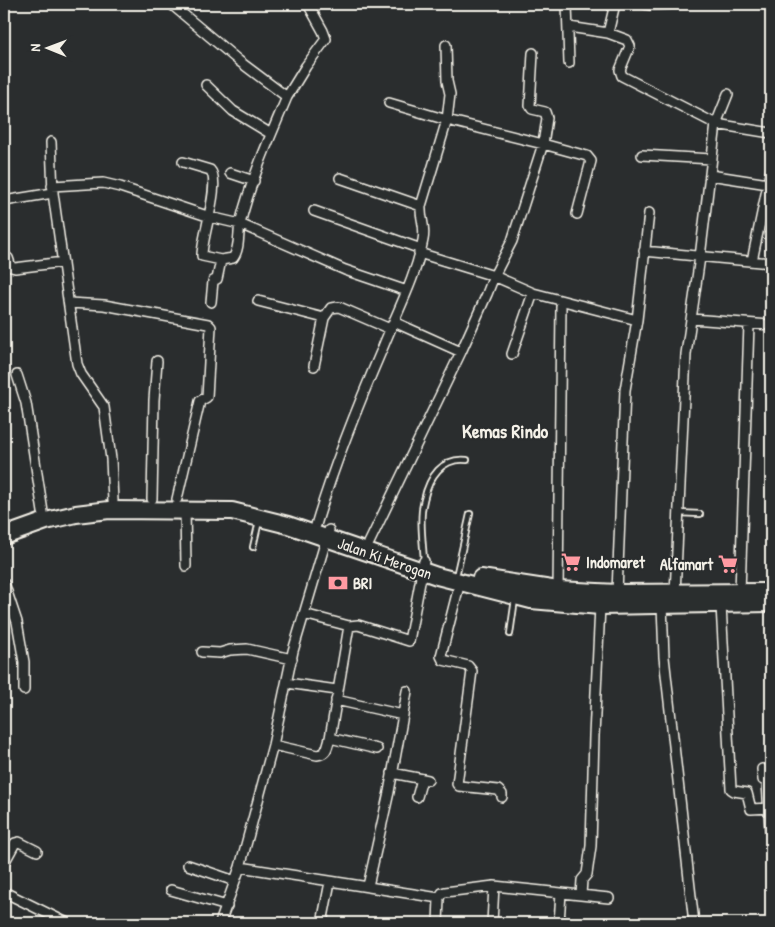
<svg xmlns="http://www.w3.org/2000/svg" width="775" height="927" viewBox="0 0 775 927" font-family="'Patrick Hand',sans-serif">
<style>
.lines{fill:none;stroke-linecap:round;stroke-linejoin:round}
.lane-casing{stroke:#f4f1e8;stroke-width:8}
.street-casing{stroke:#f4f1e8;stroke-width:12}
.highway-casing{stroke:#f4f1e8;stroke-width:20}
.lane{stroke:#2a2d2e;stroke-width:4.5}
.street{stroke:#2a2d2e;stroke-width:9}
.highway{stroke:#2a2d2e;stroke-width:16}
.labels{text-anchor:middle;stroke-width:4;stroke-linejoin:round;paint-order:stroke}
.street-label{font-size:16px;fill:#f4f1e8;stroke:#2a2d2e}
.poi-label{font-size:16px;font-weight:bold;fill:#f4f1e8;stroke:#2a2d2e;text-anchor:start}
.quarter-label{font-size:19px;font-weight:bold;fill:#f4f1e8;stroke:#2a2d2e}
</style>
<rect width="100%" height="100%" fill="#2a2d2e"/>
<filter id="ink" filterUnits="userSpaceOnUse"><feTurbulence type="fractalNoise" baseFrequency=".02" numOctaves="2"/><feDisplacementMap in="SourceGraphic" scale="10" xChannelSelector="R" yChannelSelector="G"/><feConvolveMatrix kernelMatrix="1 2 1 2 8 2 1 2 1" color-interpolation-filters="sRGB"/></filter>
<g filter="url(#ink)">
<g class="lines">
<defs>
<path id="lane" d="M678,513L700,514
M253,547L259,521
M424,561C423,543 419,517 424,500C429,477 442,457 467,460
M457,572L470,514
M510,634L515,599"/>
<path id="street" d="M171,4L239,61L287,97C270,137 250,182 240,224C238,234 240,249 233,258L221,260L202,256C201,239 222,182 210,170L183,162
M567,4L569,63
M645,4L651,5L672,4
M569,27L608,33L627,40L630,46L620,70L622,76L716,124L728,94
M608,33L615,4
M206,85L233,111L271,134
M287,97L306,66L326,39L323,31L308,4
M389,103L447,120L543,144L587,156L591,161L577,214
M51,142L53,193L77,364L81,374L104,407L111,459L113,501
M642,155L712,159
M230,173L254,181
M710,175L768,184
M340,178L421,206
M52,186L103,183L120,187L210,217L240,224L345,270L407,291
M4,201L53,193
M314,211L421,249
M644,251L771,263
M419,253L494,276L533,293
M4,256L8,258L11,267L15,268L63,262
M752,261L771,170
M258,301L324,318L331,308L339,307L390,329
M211,302L213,281L217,279L221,260
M69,303L104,305L208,324L211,327L207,397L200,401L177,499
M692,319L771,325
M394,322L461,352
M512,354L533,293L637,320
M314,366L324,318
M17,375L26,403L43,512
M152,499L154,400L157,361
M185,509L186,566
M316,525C334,464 358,405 383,347C397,312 416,277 423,240C426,225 420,220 421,206L447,120L450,94L447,81L446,45
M369,543L461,352L487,294L494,276L512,241L543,144L547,118L545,112L532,109L530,106L533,53
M460,582L441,656L443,660L468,666L472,671L457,784L459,786L498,790L502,794V797
M4,583L17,622L24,662V690
M558,592L561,306
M740,592L749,324
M617,593L625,390L637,320L649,213
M675,594L686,354L700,257L716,124L771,133
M662,605L664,657L694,923
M721,605L731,789L734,791L747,793L751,809L769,808
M349,626L358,625L409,641L424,561
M202,652L220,653L230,650L247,649L292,659
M287,683L337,690
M336,700L403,715L389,792L368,886
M403,715L407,691
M330,738L377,749
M273,745L317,755C328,754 327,746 330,738L349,626L304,614
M762,769L763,780L767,782
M392,773L428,780
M771,782H767L771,845
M417,797L422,779
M771,856V888
M4,863L15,843L19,842L37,851
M188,865L235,881
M240,867L439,898L438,923
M171,890L227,906
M4,892L67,923
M581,895L582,880L587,874L591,846L594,736L600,606
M439,898L442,893L445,892L494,886L609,898
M220,923L240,867L273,745L293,651L329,530
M322,923L330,882
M492,923L494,886
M559,923L561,893"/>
<path id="highway" d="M4,536L46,521L76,514L109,510L232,511L288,525L437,576L531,600L600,606L771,603
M481,578L558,590L617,593L763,592"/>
</defs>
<use href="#lane" class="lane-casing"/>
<use href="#street" class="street-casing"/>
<use href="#highway" class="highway-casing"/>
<use href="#lane" class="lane"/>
<use href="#street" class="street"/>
<use href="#highway" class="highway"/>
</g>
</g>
<defs>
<symbol id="supermarket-bare" viewBox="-9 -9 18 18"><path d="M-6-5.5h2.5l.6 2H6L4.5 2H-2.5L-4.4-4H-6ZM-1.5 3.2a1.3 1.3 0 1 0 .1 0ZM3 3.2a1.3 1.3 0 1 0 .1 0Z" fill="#ff9aa2" stroke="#2a2d2e" stroke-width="2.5" paint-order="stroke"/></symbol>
<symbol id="bank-bare" viewBox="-9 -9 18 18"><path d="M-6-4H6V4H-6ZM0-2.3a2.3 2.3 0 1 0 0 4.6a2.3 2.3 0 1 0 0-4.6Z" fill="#ff9aa2" stroke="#2a2d2e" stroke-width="2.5" paint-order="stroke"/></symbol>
</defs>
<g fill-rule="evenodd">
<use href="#supermarket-bare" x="557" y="548" width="28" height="28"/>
<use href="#supermarket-bare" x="714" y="550" width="28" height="28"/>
<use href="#bank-bare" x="324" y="569" width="28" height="28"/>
</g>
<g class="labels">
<g class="street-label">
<text transform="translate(385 558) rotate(19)" y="6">Jalan Ki Merogan</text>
</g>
<g class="poi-label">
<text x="586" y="568">Indomaret</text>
<text x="713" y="570" text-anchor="end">Alfamart</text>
<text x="353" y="589">BRI</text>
</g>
<g class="quarter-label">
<text x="505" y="438">Kemas Rindo</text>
</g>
</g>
<rect width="775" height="927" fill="none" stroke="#2a2d2e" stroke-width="20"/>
<rect x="10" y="10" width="755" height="907" fill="none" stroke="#f4f1e8" stroke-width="2" filter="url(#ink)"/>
<g transform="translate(48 48) rotate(271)" stroke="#2a2d2e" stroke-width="4" paint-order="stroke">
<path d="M0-4L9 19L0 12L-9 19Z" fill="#f4f1e8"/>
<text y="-8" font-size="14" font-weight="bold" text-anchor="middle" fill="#f4f1e8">N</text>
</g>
</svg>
